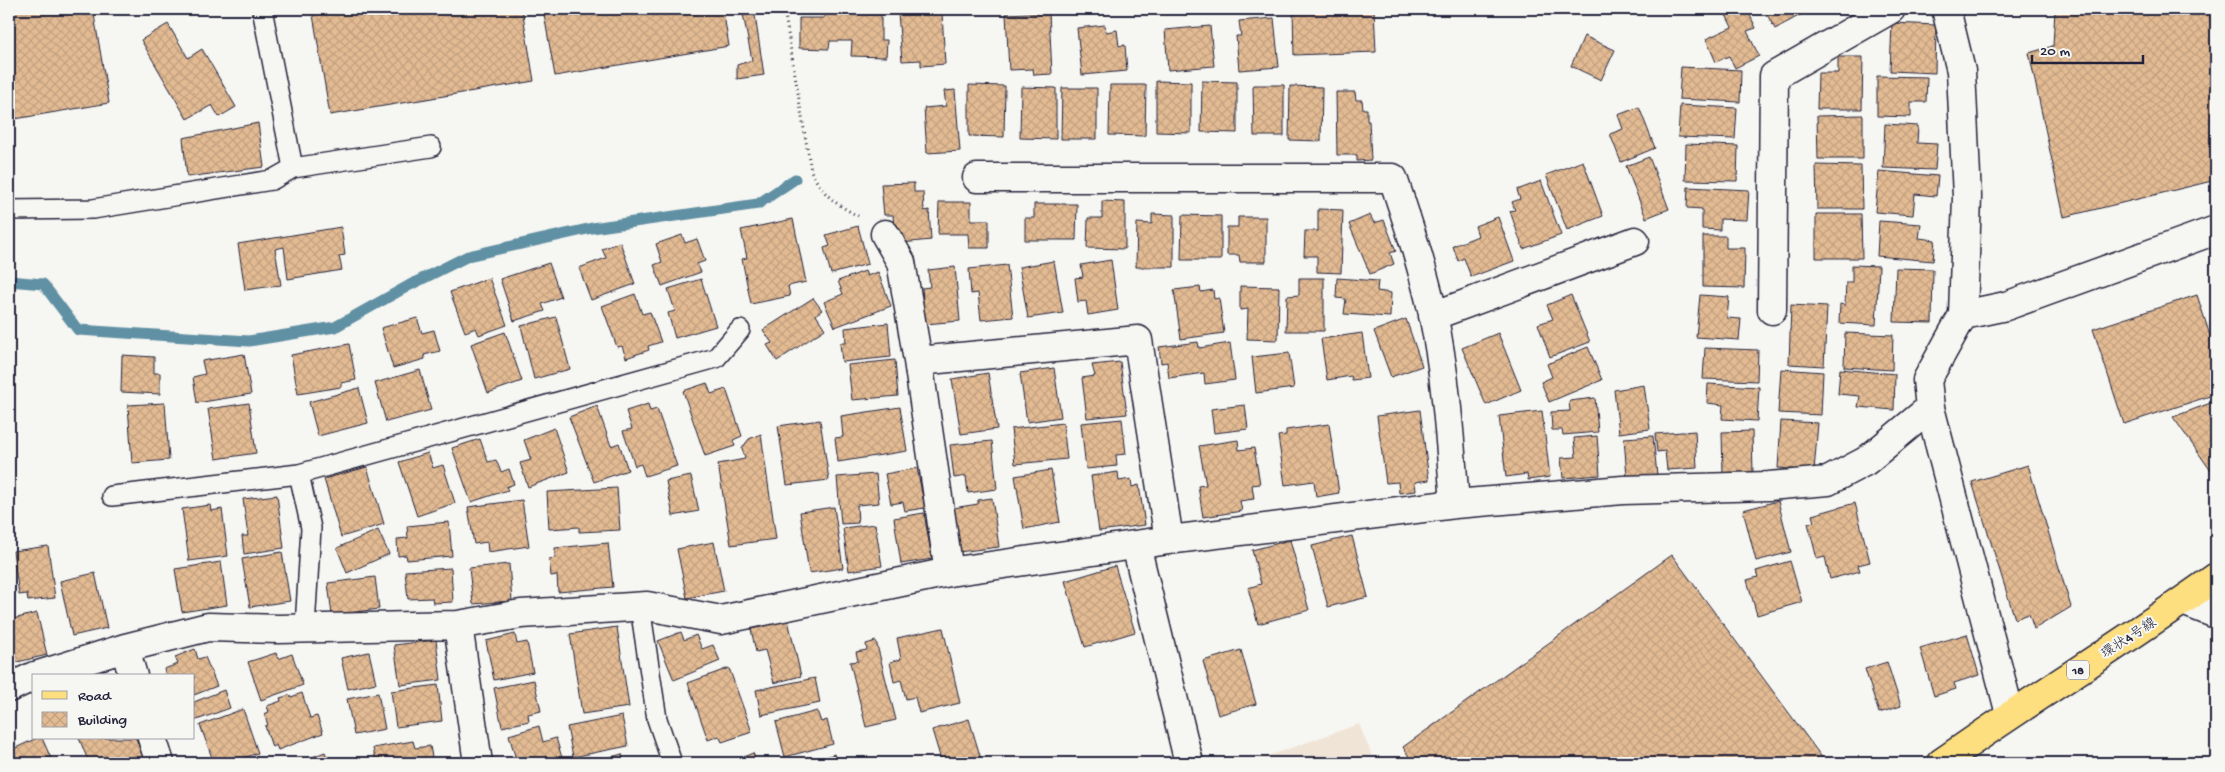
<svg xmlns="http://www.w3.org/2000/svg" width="2225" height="772" viewBox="0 0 2225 772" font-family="'Gochi Hand','Klee One',sans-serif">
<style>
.built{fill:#f0e4d6}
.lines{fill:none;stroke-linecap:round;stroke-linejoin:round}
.stream{stroke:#6190a3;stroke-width:11}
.building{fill:url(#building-cross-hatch);stroke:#22223b}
.lane-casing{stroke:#22223b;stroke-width:22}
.street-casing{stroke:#22223b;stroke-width:31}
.primary-casing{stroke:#22223b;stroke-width:31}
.path{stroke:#22223b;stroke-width:3;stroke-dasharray:1 4;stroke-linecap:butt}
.lane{stroke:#f6f6f2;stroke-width:19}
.street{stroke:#f6f6f2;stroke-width:28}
.primary{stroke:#fddf80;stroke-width:28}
.labels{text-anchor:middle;stroke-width:4;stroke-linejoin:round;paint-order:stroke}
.shield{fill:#f6f6f2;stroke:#626272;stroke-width:1}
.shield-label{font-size:12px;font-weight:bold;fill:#22223b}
.street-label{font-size:14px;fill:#22223b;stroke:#f6f6f2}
</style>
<defs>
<pattern id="building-cross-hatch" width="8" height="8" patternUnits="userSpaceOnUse" patternTransform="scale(1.25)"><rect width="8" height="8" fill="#e3bb93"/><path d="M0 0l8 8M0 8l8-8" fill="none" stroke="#c2a080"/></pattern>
</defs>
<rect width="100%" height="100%" fill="#f6f6f2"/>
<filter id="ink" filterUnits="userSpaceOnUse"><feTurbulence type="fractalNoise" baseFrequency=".02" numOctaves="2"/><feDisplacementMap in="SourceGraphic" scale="10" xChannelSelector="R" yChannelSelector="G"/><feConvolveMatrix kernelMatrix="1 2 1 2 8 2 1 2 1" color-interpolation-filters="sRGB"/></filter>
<g filter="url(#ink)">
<path class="built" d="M1359,724L1375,763H1248Z"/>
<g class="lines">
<path class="stream" d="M9,281L43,284L78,330L249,341L335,327L410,285L468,256L592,228L758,204L795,179"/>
</g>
<path class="building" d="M9,9H93L109,103L9,120Z
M312,9H522L534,81L330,115Z
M543,9H723L729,46L555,76Z
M742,9H754L764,75L737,79V65L752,60Z
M838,9H864V14H881V40H887L886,57L851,56L852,41H830L829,49L799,48V18H824V12H839Z
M921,9H934L935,14L942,13L945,64L921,66V60L902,61L898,13L921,12Z
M1293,9H1374L1376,52L1294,55Z
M1740,9H1747L1756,28L1747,31L1759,56L1735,68L1729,56L1716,62L1706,39L1732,27L1726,15Z
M1764,9H1800L1802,14L1775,29Z
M2055,9H2208L2214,31L2216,30V180L2064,217L2029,53L2053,46Z
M1049,12L1052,74L1034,75L1033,69L1009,70L1006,14Z
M1274,18L1279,67L1239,70L1236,36H1241L1239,21Z
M1892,23L1936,25L1935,73L1890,71Z
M168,24L188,58L202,49L236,107L219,117L212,105L187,119L141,40Z
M1105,25L1106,32L1117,30L1119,46L1125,45L1127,71L1082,75L1077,28Z
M1210,26L1214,66L1168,70L1165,30Z
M1584,36L1615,50L1601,80L1571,66Z
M1838,57H1863L1862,109H1817L1818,73H1838Z
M1681,67L1741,70L1740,102L1679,99Z
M1877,76L1927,77L1926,102H1911V117L1877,116Z
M1156,81L1191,82V133L1156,132Z
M1202,81L1237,82V133L1201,132Z
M969,85L1005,86L1004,137L969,136Z
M1110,85H1146L1145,136L1109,135Z
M1253,85H1284V136H1254Z
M1290,86L1322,87L1321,141L1289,140Z
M1021,87L1056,88V139L1020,138Z
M1062,88H1097V139H1061Z
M955,90L960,151L927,153L924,108L946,106L944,91Z
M1336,92H1355L1356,100H1362L1363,109H1367V121H1369L1371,160L1357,161V155H1337Z
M1680,105L1737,108L1735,139L1678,137Z
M1639,107L1655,148L1621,162L1610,134L1623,129L1618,115Z
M1863,115V159H1818L1817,116Z
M258,123L264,167L187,177L183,138Z
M1885,124L1918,126L1917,143L1937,144L1935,170L1883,168Z
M1686,144L1738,146L1737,181L1685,180Z
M1649,157L1669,209L1646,218L1626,166Z
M1583,161L1603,216L1567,230L1546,175Z
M1816,165L1861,166L1862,209H1817Z
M1879,171L1938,176L1936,196L1915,194L1913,215L1875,212Z
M1541,181L1561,235L1523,249L1510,211L1515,210L1512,202L1520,199L1517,190Z
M914,183V192H923L924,211L929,210L931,240L901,243L900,229H894L893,215H884L881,184Z
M1688,187L1749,190L1747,220L1720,219V230L1702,229V209L1687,208Z
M1102,201L1125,202V249L1087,248L1088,218H1102Z
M939,202H971V220H989V248H969L968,234H938Z
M1034,204H1077L1076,240H1025V218H1034Z
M1318,209L1343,210L1341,273L1317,272V256H1304L1305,231H1318Z
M1152,214L1174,215V267H1136L1137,223L1152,224Z
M1816,214H1861L1862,258H1816Z
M1182,215L1221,216V260H1181Z
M1370,215L1374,223L1384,220L1396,251L1390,253L1394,264L1370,274L1349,224Z
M1238,217H1266V262H1240L1239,255H1227V227H1238Z
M1498,217L1514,261L1471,277L1464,258L1458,261L1453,246L1478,236L1475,226Z
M793,219L806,282L788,286L790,296L751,304L742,259L747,258L741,230Z
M1879,221L1921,224L1919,238L1935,240L1933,261L1877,256Z
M858,226L868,264L831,274L824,248L830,246L826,235Z
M341,227L345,255L339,256L342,270L288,279L284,247L275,249L281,285L245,290L238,244Z
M682,235L685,243L697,239L705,261L697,264L701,272L662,286L654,265L662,262L656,244Z
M1703,236H1726V248H1745L1744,288L1703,287Z
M620,242L635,284L591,300L579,268L606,258L602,249Z
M1111,260L1118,310L1088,315L1086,301L1078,302L1075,278L1083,277L1081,265Z
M1054,261L1063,313L1028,318L1019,267Z
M549,263L561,297L542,304L545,311L514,321L500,279Z
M1007,265L1013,317L981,320L978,293L971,294L969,269Z
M1852,265L1879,266L1876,325L1839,323L1840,304L1845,305L1846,282H1852Z
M955,267L960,321L925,324L922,288L930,287L928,270Z
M1896,268L1933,269L1932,323L1894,322Z
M865,271L867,276L878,272L891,306L835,327L824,302L843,294L838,281Z
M489,278L507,325L479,335L476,328L465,332L450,292Z
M1299,278H1324V331H1286L1287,296L1299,295Z
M1337,278L1378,281L1377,291L1391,293L1390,317L1344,314L1346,299L1336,298Z
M701,279L716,326L675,338L668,313L675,311L668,289Z
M1240,286L1279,287L1278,340L1247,339L1248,309L1240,310Z
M1200,287L1201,292L1213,290L1214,299L1219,298L1224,333L1181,339L1174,290Z
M635,294L642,314L650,312L661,342L648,346L649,350L626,358L622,346L617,347L602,306Z
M1571,295L1590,342L1550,357L1538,324L1553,319L1547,305Z
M1700,295L1729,297L1727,318L1741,319L1739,340L1696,337Z
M2197,295L2216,354V394L2124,424L2093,329Z
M813,298L822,310L816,315L825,329L777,361L767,345L772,343L763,330Z
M1791,305L1827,307L1824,366L1789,364Z
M556,317L570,369L534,379L521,326Z
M417,318L422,333L434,330L440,351L424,355L425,359L393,368L381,328Z
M1406,319L1422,366L1391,377L1374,331Z
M888,323L891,357L842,362L840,343H846L845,328Z
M505,332L522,381L488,393L471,344Z
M1362,333L1368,378L1352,380L1351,376L1327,380L1321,339Z
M1498,333L1521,390L1486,405L1462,348Z
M1845,333L1893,335L1892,370L1844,367Z
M1198,342L1199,348L1230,343L1235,380L1205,384L1204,373L1169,378L1167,362L1161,363L1159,347Z
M349,344L356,380L341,383V387L298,394L291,355Z
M1588,347L1602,380L1549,402L1541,382L1552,377L1547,364Z
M1705,348L1758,350L1757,381L1703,379Z
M1289,353L1294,388L1256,393L1252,357Z
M244,354L251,394L197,403L193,377L205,374L202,361Z
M122,355L154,357V373H160V394L121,392Z
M895,360L898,396L852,400L848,365Z
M1120,362L1127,414L1087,418L1082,378L1095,376L1092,365Z
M1054,368L1061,417L1027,422L1020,373Z
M1781,369L1823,372L1821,415L1778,413Z
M1840,369L1895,374L1894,410L1858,407L1860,396L1838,394Z
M420,370L431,410L386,422L375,383Z
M988,373L997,429L961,434L952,379Z
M707,383L711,394L726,389L742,436L733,440L735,446L705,456L683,391Z
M1708,384L1759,387L1757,421L1722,419L1723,405L1707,403Z
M1644,385L1650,429L1619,433L1614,390Z
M359,388L368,423L318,436L309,402Z
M1595,398L1598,432L1563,435L1562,430H1552L1551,412L1570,411L1569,401Z
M2216,401V478L2173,417Z
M165,403L169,460L132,463L128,405Z
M249,403L256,453L216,459L208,409Z
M648,404L650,411L657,409L677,466L645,476L641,464L635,466L623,431L632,429L626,411Z
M1245,405L1248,429L1214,433L1211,409Z
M597,406L611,446L619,443L628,470L594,482L569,417Z
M900,407L907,451L838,462L835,438L843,437L841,416Z
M1420,410L1429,480L1415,482L1416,491L1399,493L1398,482L1386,483L1377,416Z
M1542,411L1550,477L1528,480L1527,474L1506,477L1499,416Z
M1122,419L1126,454L1116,455L1117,466L1086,469L1081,423Z
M820,420L829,480L787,485L778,426Z
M1781,421L1818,423L1814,471L1778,468Z
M1063,423L1067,459L1015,464L1011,429Z
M1329,424L1339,493L1316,497L1314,481L1285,485L1278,436L1286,435V430Z
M554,428L569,472L528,487L520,463L531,460L524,440Z
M1695,431L1697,468L1667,470L1665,451L1657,452L1655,434Z
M1752,431L1753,474H1723L1722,432Z
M761,434L776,539L731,545L718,464L745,459L742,448L749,439Z
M1597,436L1600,475L1563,478L1561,458L1576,457L1574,438Z
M1653,436L1657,475L1627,477L1624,438Z
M480,439L488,462L496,460L501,472L509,469L514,484L506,487L508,490L471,502L452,448Z
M1238,440L1239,450L1254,448L1260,484L1252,485L1254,499L1240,501L1242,511L1203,517L1198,486L1206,485L1199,446Z
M992,441L997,489L968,493L966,476L954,478L950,445Z
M428,453L433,468L443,465L455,503L417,516L399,462Z
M2028,465L2071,607L2034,629L2029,614L2015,619L1972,482Z
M367,467L384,524L341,537L324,479Z
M917,468L925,508L905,511L903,502L891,504L885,474Z
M1051,470L1060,522L1024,529L1015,476Z
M1118,472L1119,481L1131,479L1132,487L1139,485L1145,525L1099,531L1091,476Z
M876,474L879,503L857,505L858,523L841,524L837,477Z
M691,476L699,511L673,516L666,481Z
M617,488L620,530L579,532V527L549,529L547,492Z
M277,495L284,548L244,554L242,536H248L243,499Z
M992,498L999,547L958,552L953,508L978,504V500Z
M522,500L529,546L488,552L487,542L474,544L468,507Z
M1778,501L1791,552L1756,561L1743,510Z
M1855,503L1870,562L1858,565L1860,571L1830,579L1825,557L1817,559L1808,523L1814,522L1812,515Z
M210,505L211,511L222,509L228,556L189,561L182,509Z
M834,507L843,568L809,573L800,512Z
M924,513L932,559L901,564L894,518Z
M449,522L452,556L407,560L406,555L398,556L397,539L408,538L407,526Z
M875,524L882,566L849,571L843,528Z
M378,530L389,554L347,573L337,548Z
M1352,536L1368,597L1328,607L1312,546Z
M1290,540L1309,610L1258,624L1248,588L1261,584L1252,550Z
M714,542L724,591L687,598L677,549Z
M608,543L613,587L558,592L557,575L551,576L549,559L555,558V548Z
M48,546L55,598L28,601L27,594L19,595L13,551Z
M282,552L290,601L250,607L242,559Z
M1672,555L1826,763H1413L1403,747Z
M1790,561L1802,602L1757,615L1747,580L1758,577L1756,571Z
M221,562L227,605L182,612L175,569Z
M509,564L512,601L473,604L469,568Z
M1115,566L1135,632L1085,647L1065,581Z
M451,568L453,602L433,603L432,598L408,599L405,571Z
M95,573L107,628L72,636L60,581Z
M375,577L379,609L332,615L328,583Z
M37,613L47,655L9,664V620Z
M788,620L801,676L774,683L765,650L756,652L751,629Z
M617,627L629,707L582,714L570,634Z
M943,628L960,703L919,713L915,697L906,699L901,680L894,682L890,662L901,659L897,638Z
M681,632L684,640L696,635L702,649L713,645L720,661L674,680L658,641Z
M515,634L517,644L527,642L533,672L494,680L486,641Z
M1967,634L1979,675L1954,683L1956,689L1934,696L1920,648Z
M436,640L441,680L400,685L394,645Z
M876,641L896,720L866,727L850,662L858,661L856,652L867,650L866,644Z
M195,649L198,659L205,657L217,686L194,695V676H166L164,669L178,664L175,657Z
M1241,650L1256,704L1218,715L1203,661Z
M369,652L376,683L348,689L341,658Z
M276,653L278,659L292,654L303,685L261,700L248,662Z
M1887,662L1901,706L1879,713L1865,669Z
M729,668L752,732L722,742L719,736L708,740L688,683Z
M815,678L820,703L761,715L756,690Z
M534,680L541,711L528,714L529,721L502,727L494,688Z
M438,685L442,721L396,727L391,691Z
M224,690L230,708L194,721V702Z
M302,693L310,718L317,716L323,733L278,750L276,745L272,747L265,726L268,725L264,714L269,712L267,706L281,701L280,698L290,695L291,697Z
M378,693L385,729L354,735L347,699Z
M243,709L258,753L228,763H214L200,725Z
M817,711L821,722L827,720L833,744L785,757L776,722Z
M622,716L628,746L573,757L567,727Z
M969,719L981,759L968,763H942L932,730Z
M539,726L543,742L556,738L563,761L554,763H517L509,735Z
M37,738H42L53,763H9V751Z
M79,738H136L144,760L135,763H89Z
M413,741L415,748L430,746L433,763H376L373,748Z
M325,752L330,763H297Z
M753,753L757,763H729Z
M622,754L624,763H589Z
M834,754L838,763H809Z"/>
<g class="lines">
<defs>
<path id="lane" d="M293,168L431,147
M9,210L93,209L272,180L293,168L262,9
M299,474L311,528L305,627
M112,496L299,474L716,358L740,330
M640,607L657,719L672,763"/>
<path id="street" d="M1946,9L1961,71L1967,197L1963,315L1927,380L1930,408L2010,714
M977,178H1393C1408,223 1423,268 1433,314C1446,376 1450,440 1455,504
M885,234L901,262L918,361L949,572
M1772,310L1774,76L1891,9
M1963,315L2006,306L2216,230
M1433,316L1635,241
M918,361L1138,340L1169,540
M1136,545L1189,763
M2183,601L2216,614
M458,625L478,763
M125,648L133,676
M35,676L125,648L208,627L279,629L458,625L521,614L647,606L721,620L949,572L1169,540L1455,504L1623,490L1769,486L1828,481L1866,461L1930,408
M9,688L34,676
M152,738L160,763"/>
<path id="primary" d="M1941,763C2031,699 2126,642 2216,577"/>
</defs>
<use href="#lane" class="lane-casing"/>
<use href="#street" class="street-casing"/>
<use href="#primary" class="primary-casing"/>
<path class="path" d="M784,9L811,171C823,195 834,203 858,216"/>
<use href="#lane" class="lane"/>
<use href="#street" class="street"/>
<use href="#primary" class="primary"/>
</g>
</g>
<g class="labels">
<rect class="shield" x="2067" y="660.5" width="22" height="19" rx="4"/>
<g class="shield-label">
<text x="2078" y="674">18</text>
</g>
<g class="street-label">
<text transform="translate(2128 637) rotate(-33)" y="5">環状4号線</text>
</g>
</g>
<rect width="2225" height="772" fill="none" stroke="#f6f6f2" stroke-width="30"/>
<rect x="15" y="15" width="2195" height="742" fill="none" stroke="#22223b" stroke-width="2" filter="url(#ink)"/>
<rect x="32" y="674" width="162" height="65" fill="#f6f6f2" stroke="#a1a1a9"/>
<rect x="42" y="691" width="25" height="8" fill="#fddf80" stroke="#a1a1a9"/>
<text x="78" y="700" font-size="15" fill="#22223b">Road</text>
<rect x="42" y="712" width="25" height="15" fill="url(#building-cross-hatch)" stroke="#a1a1a9"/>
<text x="78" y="724" font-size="15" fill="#22223b">Building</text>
<path d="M2032 55v8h111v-8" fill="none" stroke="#22223b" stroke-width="2.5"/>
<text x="2040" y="55" font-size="15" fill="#22223b" stroke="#f6f6f2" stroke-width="4" paint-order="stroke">20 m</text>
</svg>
